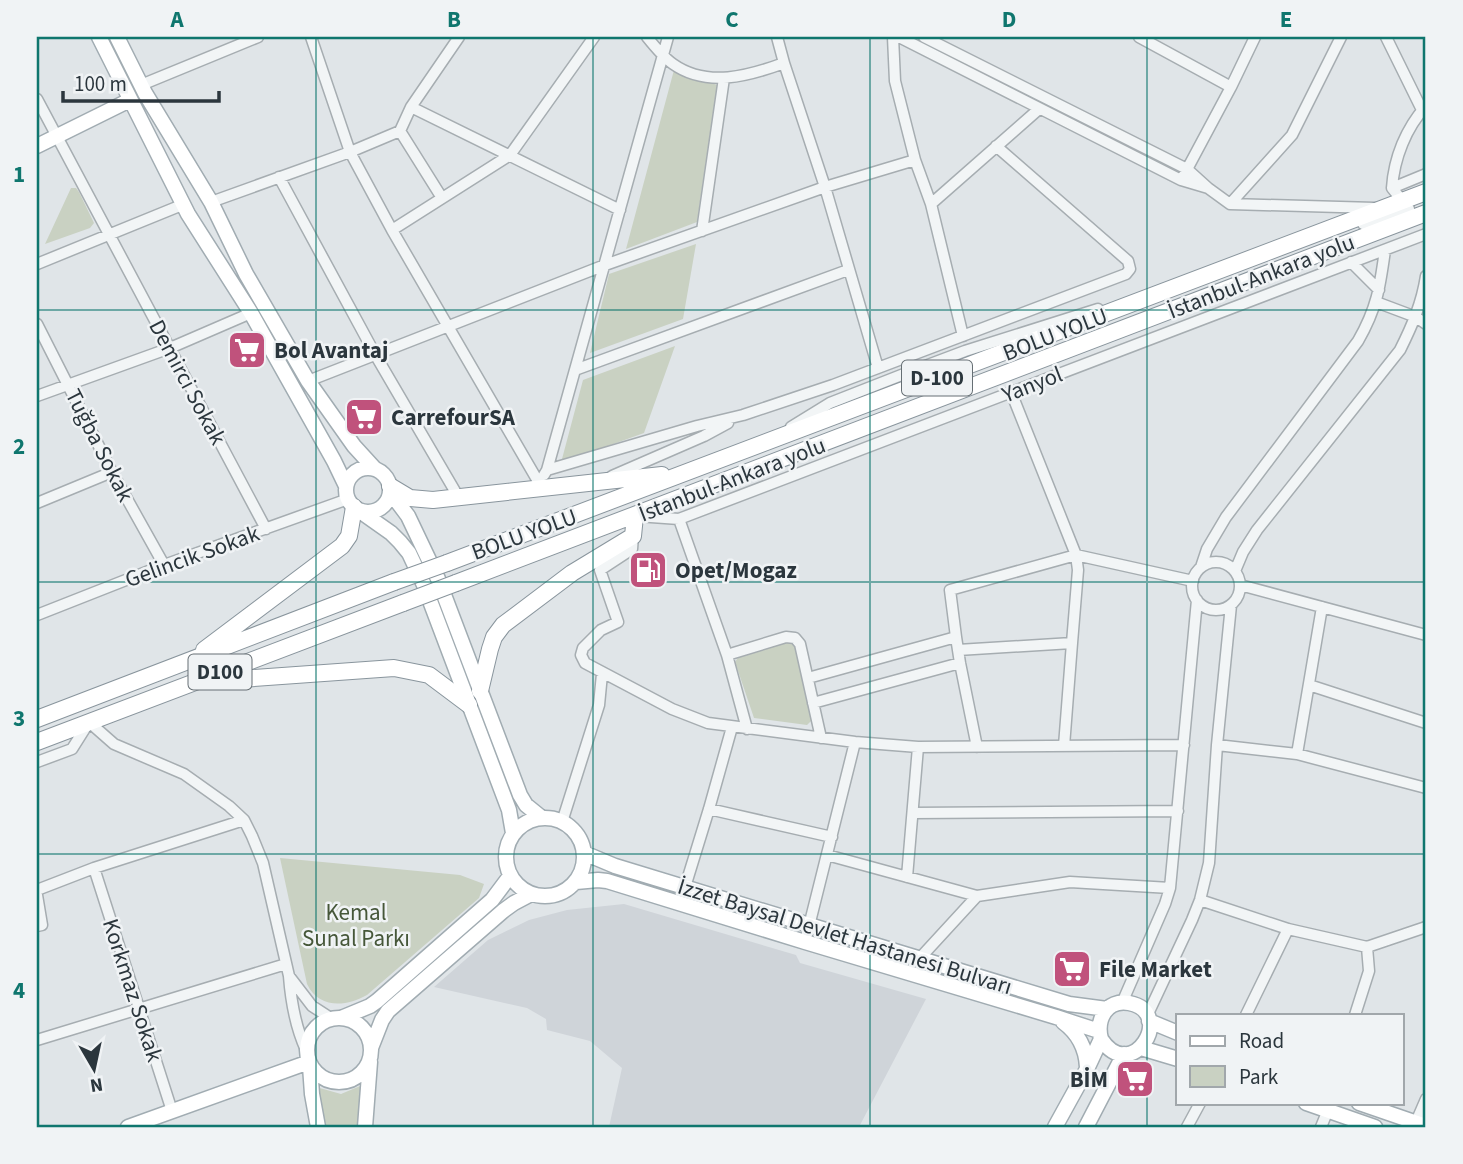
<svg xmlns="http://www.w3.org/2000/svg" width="1463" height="1164" viewBox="0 0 1463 1164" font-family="'Source Sans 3',sans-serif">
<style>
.built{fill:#cfd4d9}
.green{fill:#c9d1c2}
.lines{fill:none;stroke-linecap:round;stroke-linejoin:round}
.minor-casing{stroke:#a6adb1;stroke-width:13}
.major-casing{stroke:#a1acb2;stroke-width:17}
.highway-casing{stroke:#89959d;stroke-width:18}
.minor{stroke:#f2f5f6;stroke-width:10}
.major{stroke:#fff;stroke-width:14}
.highway{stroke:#fff;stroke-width:16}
.highway-bridge-casing{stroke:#89959d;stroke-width:18;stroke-linecap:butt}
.highway-bridge{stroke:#fff;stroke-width:16}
.grid{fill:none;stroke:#0f766e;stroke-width:2;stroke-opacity:0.55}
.labels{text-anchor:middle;stroke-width:5;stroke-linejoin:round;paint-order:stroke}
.shield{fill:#f0f3f5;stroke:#666f74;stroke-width:2}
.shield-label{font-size:21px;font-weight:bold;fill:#2b363d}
.street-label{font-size:23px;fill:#2b363d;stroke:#f0f3f5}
.poi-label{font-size:23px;font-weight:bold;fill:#2b363d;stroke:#f0f3f5;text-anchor:start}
.park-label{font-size:23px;fill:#465739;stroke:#f0f3f5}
.neatline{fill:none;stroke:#0f766e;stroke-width:2.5}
.grid-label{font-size:23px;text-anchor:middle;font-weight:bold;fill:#0f766e}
</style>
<rect width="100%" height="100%" fill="#e0e5e8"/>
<path class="built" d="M624,904L796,955L800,963L926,999L859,1127H609L622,1068L590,1041L547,1030L546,1019L527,1008L434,987L488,940L529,920L567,910Z"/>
<path class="green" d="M674,70L717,85L697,222L626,249Z
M71,188H76L79,192L94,223L90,228L45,244Z
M696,244L683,319L590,353L609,274Z
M675,346L644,433L566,461L562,459L583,380Z
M788,642L794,644L797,648L812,720L807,725L754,718L735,662L739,656Z
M280,858L460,875L484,884L479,898L367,995C346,1007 319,1009 307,984Z
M365,1084L359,1127H325L316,1087L341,1094Z"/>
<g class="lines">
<defs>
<path id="minor" d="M311,37L350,152L392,230L539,483
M647,37C655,47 663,57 673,64C707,88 749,76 784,63L825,187L878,368
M777,37L784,63
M893,37L895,81L915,160L931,204L963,336
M899,37L1181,180L1208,188L1187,169L924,37
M1139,37L1231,87
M1386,37L1422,110
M141,85L258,37
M37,99L266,529
M411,107L620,210
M400,131L442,198
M1184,175L1231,87L1255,37
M279,177L376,356L459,498
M1208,188L1230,204L1375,208
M1392,188C1394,158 1406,128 1426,106
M211,202L350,152L400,131L411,107L459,37
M931,204L1039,109
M1230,204L1292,135L1341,37
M1363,224L1409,209L1392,188L1426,174
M392,230L510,155L594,37
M702,231L724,78
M1351,262L1379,290
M37,264L177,207H184
M1376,302L1416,317L1426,324
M37,324L112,472L164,565
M575,370L848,270
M308,381L605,265L825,187L915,160
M37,396L170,348L251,313
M791,427L830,403L904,374L965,351L1098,309
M547,470L697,426L743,415L833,385L1126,274L1130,269L1128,261L996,146
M544,475L547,470L668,37
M612,476L704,436L728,423
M37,503L112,472
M637,516L679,519L1426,234
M679,519L727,655L747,729
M633,536L632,549L600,570L618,622L601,630L583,648L581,655L585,663L672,709L708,723L855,742L918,747L1184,745
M1192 586a24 24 0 1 1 48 0a24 24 0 1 1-48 0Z
M1201,567L1207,549L1226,517L1358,341C1377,308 1380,287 1385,250
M1235,571L1243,552L1257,530L1400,350C1412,326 1422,303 1426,276
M1240,585L1426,635
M37,615L164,565L348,499
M956,637L950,590L1076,555L1011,392
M1072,643L1078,570L1076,555L1193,581
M958,650L1072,643L1064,746
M727,655L786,637L795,638L800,644L821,738
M808,678L956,637L960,663L977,747
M1309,685L1426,723
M813,703L960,663
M1217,745L1297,754L1426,788
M1297,754L1322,607
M37,762L72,749L89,722L114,744L184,774L229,806L244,820L252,836L263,863L289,976C291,1002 295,1026 306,1050
M709,809L832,837
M913,813L1178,811
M562,822L599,705L602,674
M827,855L977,896
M94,868L172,1111
M907,877L918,747
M685,887L709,809L732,727
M37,890L94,868L244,820
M37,895L42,925L37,926
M1200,900L1288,929
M805,942L855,742
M1367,947L1426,927
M920,958L977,896L1070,882L1170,888
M289,976L312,1006L332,1019
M1122,1003L1165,904L1170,888L1197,600
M1246,1015L1288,929L1367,947L1369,971L1355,1015
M1147,1016L1192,920L1200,900L1209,863L1217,745L1231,605
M37,1040L286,964
M1416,1122L1426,1099
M1187,1127L1200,1103
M1321,1127L1328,1110"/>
<path id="major" d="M99,37L188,214L251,313L334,461L346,486
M117,37L145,93L211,202L246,274L308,381L354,446L375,469
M37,146L130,100
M346 490a22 22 0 1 1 44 0a22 22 0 1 1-44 0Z
M390,492L408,516L438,579L520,795L526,805L542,818
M357,509L391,533L400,542L409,553L424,585L509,810L513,833
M506 857a39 39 0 1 1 78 0a39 39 0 1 1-78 0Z
M584,853L615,866L1069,1004L1107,1009
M576,882L598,880L607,881L805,942L1056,1017L1099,1031
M307 1050a32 32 0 1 1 64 0a32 32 0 1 1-64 0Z
M341,1018L370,1006L377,1001L492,900L510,876
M1149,1021L1178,1033
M1063,1022C1078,1033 1086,1048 1087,1067
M371,1048L382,1020L388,1011L503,911L514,903L531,894
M1141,1048L1178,1059
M310,1066L312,1094L318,1127
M1306,1103L1375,1127
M1359,1103L1426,1126
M128,1127L309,1062
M365,1127L370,1062
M1055,1127L1087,1069L1101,1039C1096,1020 1106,999 1129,1003C1177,1012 1132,1086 1101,1039
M1086,1127L1124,1054"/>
<path id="highway" d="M390,486L410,498L433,500L662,475
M447,563L1426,192
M456,583L1426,213
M204,650L342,546L349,536L354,507
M212,681L394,668L429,675L469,705
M480,691L490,649L494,637L503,625L572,573L633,536L635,516
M37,719L394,582
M37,742L403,603"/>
</defs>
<use href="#minor" class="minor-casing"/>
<use href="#major" class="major-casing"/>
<use href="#highway" class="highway-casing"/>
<use href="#minor" class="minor"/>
<use href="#major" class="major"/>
<use href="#highway" class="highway"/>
<defs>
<path id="highway-bridge" d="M394,582L447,563
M403,603L456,583"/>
</defs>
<use href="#highway-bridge" class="highway-bridge-casing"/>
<use href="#highway-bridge" class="highway-bridge"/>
</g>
<path class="grid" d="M316,37V1127M593,37V1127M870,37V1127M1147,37V1127M37,310H1426M37,582H1426M37,854H1426"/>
<defs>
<symbol id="supermarket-square" viewBox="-11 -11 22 22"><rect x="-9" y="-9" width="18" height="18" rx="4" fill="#c0527c" stroke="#f0f3f5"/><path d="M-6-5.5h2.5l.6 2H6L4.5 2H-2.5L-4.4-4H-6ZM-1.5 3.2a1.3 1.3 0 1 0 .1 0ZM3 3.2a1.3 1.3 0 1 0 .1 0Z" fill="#fff"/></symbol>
<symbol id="fuel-square" viewBox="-11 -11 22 22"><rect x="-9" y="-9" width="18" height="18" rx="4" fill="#c0527c" stroke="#f0f3f5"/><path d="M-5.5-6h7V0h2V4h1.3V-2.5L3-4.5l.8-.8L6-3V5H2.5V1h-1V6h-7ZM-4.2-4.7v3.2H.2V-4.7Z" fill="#fff"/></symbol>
</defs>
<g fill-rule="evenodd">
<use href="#supermarket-square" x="225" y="328" width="44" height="44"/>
<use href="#supermarket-square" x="342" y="395" width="44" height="44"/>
<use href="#fuel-square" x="626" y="548" width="44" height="44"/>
<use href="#supermarket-square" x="1050" y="947" width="44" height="44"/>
<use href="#supermarket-square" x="1113" y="1057" width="44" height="44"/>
</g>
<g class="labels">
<g class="shield">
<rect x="902" y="360.5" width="70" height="35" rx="5"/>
<rect x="188.5" y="654.5" width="63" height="35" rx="5"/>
</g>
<g class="shield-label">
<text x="937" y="385">D-100</text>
<text x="220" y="679">D100</text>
</g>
<g class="street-label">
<text transform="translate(1261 276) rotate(-21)" y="8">İstanbul-Ankara yolu</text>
<text transform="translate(1055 334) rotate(-21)" y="8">BOLU YOLU</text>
<text transform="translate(188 382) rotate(62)" y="8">Demirci Sokak</text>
<text transform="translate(1032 384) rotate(-21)" y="8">Yanyol</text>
<text transform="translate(100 445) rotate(63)" y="8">Tuğba Sokak</text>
<text transform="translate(732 479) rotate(-21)" y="8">İstanbul-Ankara yolu</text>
<text transform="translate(524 534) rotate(-20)" y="8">BOLU YOLU</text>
<text transform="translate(192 556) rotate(-20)" y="8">Gelincik Sokak</text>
<text transform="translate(845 936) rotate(17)" y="8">İzzet Baysal Devlet Hastanesi Bulvarı</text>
<text transform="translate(133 990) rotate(72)" y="8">Korkmaz Sokak</text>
</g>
<g class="poi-label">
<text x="274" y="358">Bol Avantaj</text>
<text x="391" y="425">CarrefourSA</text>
<text x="675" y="578">Opet/Mogaz</text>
<text x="1099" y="977">File Market</text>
<text x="1108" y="1087" text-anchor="end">BİM</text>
</g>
<g class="park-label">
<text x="356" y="920">Kemal<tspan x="356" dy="26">Sunal Parkı</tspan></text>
</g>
</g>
<rect width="1463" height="1164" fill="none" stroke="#f0f3f5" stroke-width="77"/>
<rect x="1176" y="1014" width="228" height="91" fill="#f0f3f5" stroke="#a1a7ab" stroke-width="2"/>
<rect x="1190" y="1036" width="35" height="10" fill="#ffffff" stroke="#a1a7ab" stroke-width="2"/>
<text x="1239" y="1048" font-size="21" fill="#2b363d">Road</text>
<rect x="1190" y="1066" width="35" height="21" fill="#c9d1c2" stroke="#a1a7ab" stroke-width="2"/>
<text x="1239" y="1084" font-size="21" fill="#2b363d">Park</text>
<g transform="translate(94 1069) rotate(171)" stroke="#f0f3f5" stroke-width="5" paint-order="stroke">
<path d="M0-5L12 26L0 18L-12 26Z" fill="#2b363d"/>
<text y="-10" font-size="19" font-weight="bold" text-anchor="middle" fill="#2b363d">N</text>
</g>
<path d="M63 91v10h156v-10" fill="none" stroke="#2b363d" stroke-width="3.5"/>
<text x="74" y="91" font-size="21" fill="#2b363d" stroke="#f0f3f5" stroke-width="5" paint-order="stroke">100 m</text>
<rect x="38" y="38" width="1386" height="1088" class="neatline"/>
<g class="grid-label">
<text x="177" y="27">A</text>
<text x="454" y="27">B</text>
<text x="732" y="27">C</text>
<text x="1009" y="27">D</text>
<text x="1286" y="27">E</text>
<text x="19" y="182">1</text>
<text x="19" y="454">2</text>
<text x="19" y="726">3</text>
<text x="19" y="998">4</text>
</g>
</svg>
